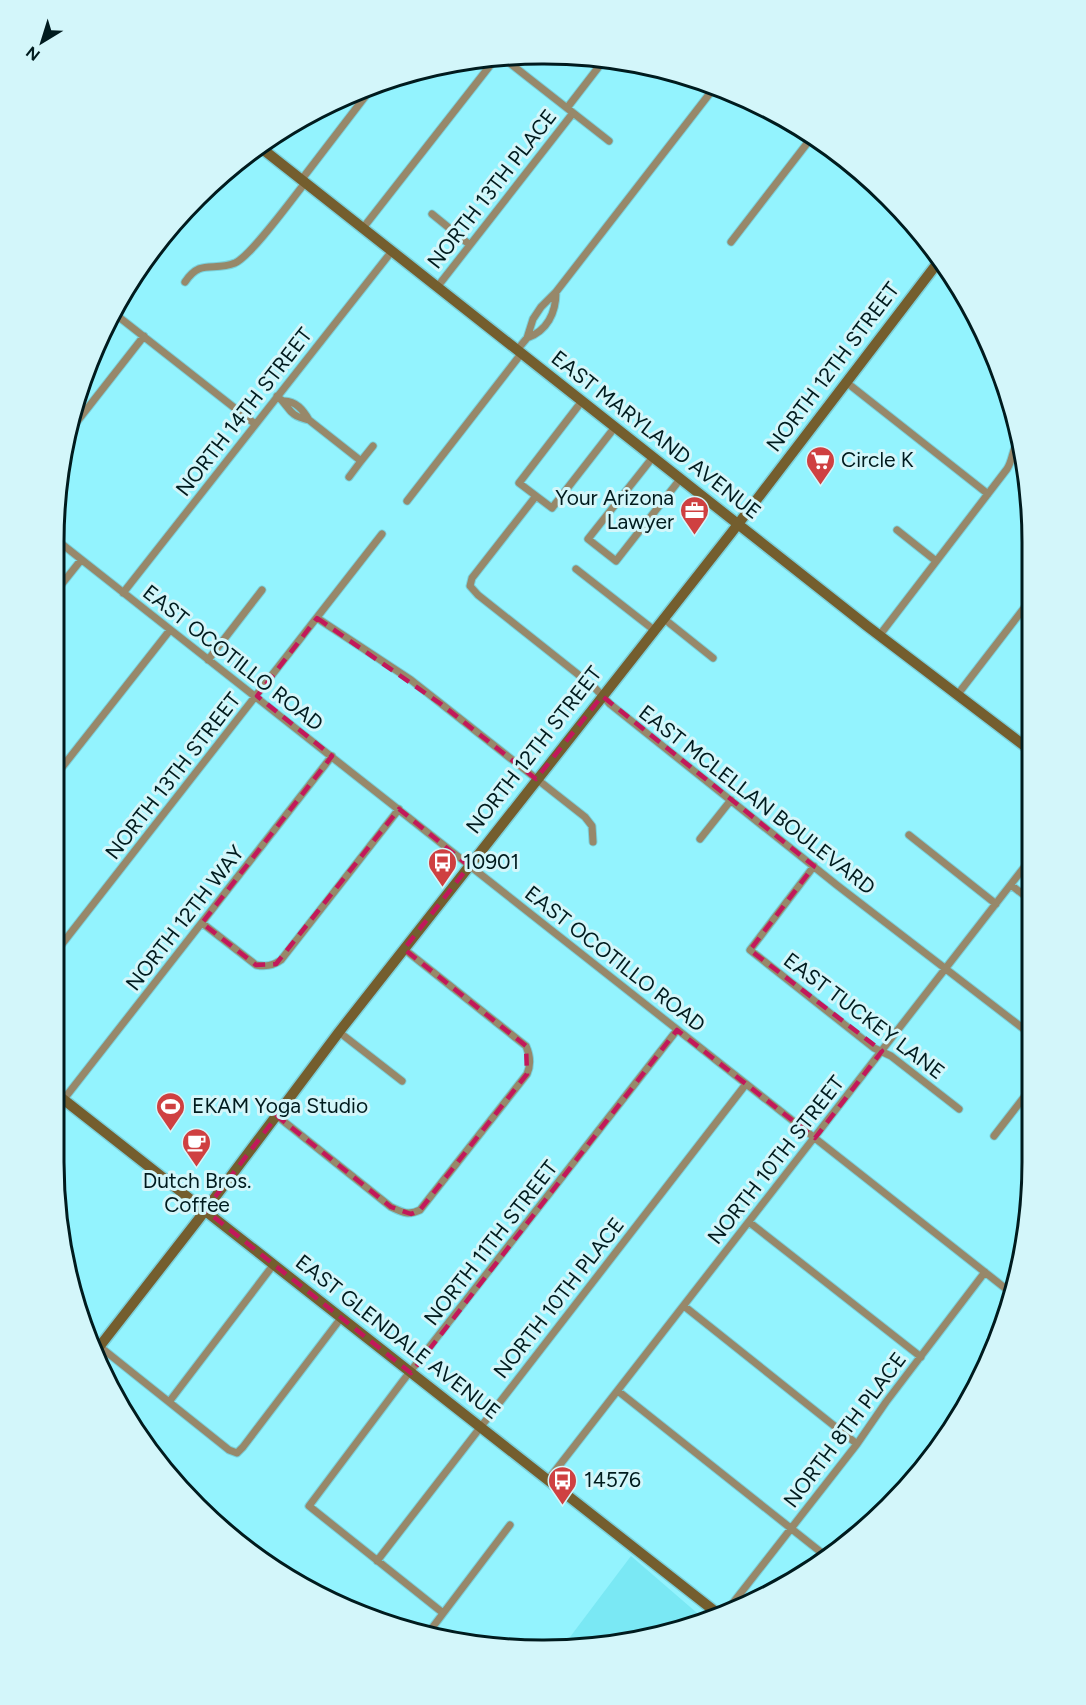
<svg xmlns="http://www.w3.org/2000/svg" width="1086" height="1705" viewBox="0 0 1086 1705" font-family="Figtree,sans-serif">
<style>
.built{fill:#7ae8f4}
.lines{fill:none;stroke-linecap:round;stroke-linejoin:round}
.street-casing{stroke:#7bd0da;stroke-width:9}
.secondary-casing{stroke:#7bd0da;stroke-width:13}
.street{stroke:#97886a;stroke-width:7}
.secondary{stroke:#745e2e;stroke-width:10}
.marked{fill:none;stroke:#c2185b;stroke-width:4.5;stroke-dasharray:12 8;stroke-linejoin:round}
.labels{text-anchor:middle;stroke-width:6;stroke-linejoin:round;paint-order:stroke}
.street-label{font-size:21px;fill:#001b1e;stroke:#d3f6fa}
.poi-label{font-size:21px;fill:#001b1e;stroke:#d3f6fa;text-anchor:start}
.rim{fill:none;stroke:#001b1e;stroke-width:3}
</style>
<rect width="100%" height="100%" fill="#93f3fe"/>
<path class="built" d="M631,1556L704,1619L670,1634L561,1649Z"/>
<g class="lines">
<defs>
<path id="street" d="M502,57L609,141
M567,108L604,60
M302,179L374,85
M432,214L470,245
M363,228L496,58
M731,242L812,137
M185,282C201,258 213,272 235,263C251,256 292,199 305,183
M438,286L573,113
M115,314L255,424
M527,338C547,331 556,313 556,292
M517,350L527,338L533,319L541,307L556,292L714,88
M846,382L988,494
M277,396C291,407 286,415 309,420C303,410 296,401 284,401
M582,401L519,483L552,508L615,427
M309,420L361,461L349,477
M72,428L144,336
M653,457L588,539L616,561L681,478
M361,461L373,446
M536,496L472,578L470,586L478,595L594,687L610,704L838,886L1029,1033
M407,501L521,354
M897,530L936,561
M58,541L1010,1292
M576,569L654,630
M57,590L81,560
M123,593L392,251
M317,618L411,680L585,817L592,826L593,842
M663,618L713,658
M879,636L1007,469C1013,460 1012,449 1019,440
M208,660L262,590
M958,694L1031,599
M56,775L170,630
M909,835L996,904
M700,839L731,800
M814,866L750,950L874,1048L891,1056L959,1109
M1011,885L1029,899
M202,923L256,965C266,967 273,966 281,960L399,809
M55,953L382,534
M339,1032L402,1081
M64,1099L332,756
M277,1116L391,1207C402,1212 408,1216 420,1210L527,1074C531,1065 530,1055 526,1046L404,949
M994,1136L1028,1092
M749,1222L921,1357
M684,1306L857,1444
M99,1346L229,1450L237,1453L243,1447L341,1318
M618,1391L827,1557
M169,1402L274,1264
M548,1480L1029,861
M377,1561L746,1084
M729,1608L857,1444L886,1402L985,1272
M443,1613L309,1506L402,1382L677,1030
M429,1632L510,1525"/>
<path id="secondary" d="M260,147L867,626L1030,750
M54,1092L717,1613
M96,1351L198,1220L339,1032L732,532L939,261"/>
</defs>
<use href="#street" class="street-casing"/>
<use href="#secondary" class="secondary-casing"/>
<use href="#street" class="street"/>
<use href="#secondary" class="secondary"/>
</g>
<path class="marked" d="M317,618L441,704L536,779L602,696L814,866L750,950L882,1051L815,1138L677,1030L411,1373L205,1210L277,1116L391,1207L411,1214L420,1210L527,1074L526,1046L404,949L469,866L399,809L276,964L256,965L202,923L332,756L257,696Z"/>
<defs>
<symbol id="supermarket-pin" viewBox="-11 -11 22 30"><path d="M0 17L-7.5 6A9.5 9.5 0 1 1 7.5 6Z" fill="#cf4041" stroke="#d3f6fa"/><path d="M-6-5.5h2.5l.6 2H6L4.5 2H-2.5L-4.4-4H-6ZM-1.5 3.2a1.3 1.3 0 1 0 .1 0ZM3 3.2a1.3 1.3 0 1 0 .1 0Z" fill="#fff"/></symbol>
<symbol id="office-pin" viewBox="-11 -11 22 30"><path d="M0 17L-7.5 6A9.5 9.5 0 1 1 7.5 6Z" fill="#cf4041" stroke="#d3f6fa"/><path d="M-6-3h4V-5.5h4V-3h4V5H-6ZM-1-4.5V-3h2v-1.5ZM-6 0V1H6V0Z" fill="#fff"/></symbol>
<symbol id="bus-pin" viewBox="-11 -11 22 30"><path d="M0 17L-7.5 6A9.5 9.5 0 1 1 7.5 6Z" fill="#cf4041" stroke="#d3f6fa"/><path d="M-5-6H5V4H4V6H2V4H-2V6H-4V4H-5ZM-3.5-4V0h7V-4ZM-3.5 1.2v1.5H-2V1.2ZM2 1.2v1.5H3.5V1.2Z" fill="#fff"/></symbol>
<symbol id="stadium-pin" viewBox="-11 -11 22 30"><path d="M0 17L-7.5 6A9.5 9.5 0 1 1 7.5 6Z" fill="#cf4041" stroke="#d3f6fa"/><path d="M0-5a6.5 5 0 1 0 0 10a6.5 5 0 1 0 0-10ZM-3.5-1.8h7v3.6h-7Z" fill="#fff"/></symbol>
<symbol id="cafe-pin" viewBox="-11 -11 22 30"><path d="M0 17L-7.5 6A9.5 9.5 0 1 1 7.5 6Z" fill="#cf4041" stroke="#d3f6fa"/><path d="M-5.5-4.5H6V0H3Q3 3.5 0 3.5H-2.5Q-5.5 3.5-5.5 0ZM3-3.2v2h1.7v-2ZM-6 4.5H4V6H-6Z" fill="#fff"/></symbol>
</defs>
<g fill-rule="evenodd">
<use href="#supermarket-pin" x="804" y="444" width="33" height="45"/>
<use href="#office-pin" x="678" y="494" width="33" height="45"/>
<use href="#bus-pin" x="426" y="846" width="33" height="45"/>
<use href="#stadium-pin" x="154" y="1090" width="33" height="45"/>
<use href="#cafe-pin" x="180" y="1126" width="33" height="45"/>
<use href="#bus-pin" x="546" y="1464" width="33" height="45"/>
</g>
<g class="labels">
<g class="street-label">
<text transform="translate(492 189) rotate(-52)" y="7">NORTH 13TH PLACE</text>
<text transform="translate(833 367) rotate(-53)" y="7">NORTH 12TH STREET</text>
<text transform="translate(244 412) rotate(-52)" y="7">NORTH 14TH STREET</text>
<text transform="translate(656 435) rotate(38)" y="7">EAST MARYLAND AVENUE</text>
<text transform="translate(233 658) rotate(38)" y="7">EAST OCOTILLO ROAD</text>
<text transform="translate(534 750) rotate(-52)" y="7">NORTH 12TH STREET</text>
<text transform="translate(173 776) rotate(-52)" y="7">NORTH 13TH STREET</text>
<text transform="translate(757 800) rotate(38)" y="7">EAST MCLELLAN BOULEVARD</text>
<text transform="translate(185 918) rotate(-52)" y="7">NORTH 12TH WAY</text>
<text transform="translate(615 959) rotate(38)" y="7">EAST OCOTILLO ROAD</text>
<text transform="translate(864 1016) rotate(37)" y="7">EAST TUCKEY LANE</text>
<text transform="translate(776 1160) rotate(-52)" y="7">NORTH 10TH STREET</text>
<text transform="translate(491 1243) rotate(-52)" y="7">NORTH 11TH STREET</text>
<text transform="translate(559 1298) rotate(-52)" y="7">NORTH 10TH PLACE</text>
<text transform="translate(398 1337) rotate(38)" y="7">EAST GLENDALE AVENUE</text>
<text transform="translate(845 1430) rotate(-53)" y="7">NORTH 8TH PLACE</text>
</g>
<g class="poi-label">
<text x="841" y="467">Circle K</text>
<text x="674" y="505" text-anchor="end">Your Arizona<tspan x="674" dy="24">Lawyer</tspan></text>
<text x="463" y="869">10901</text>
<text x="192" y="1113">EKAM Yoga Studio</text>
<text x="197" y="1188" text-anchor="middle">Dutch Bros.<tspan x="197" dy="24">Coffee</tspan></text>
<text x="584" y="1487">14576</text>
</g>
</g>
<path d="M0 0H1086V1705H0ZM542 64H544A478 478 0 0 1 1022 542V1162A478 478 0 0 1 544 1640H542A478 478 0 0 1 64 1162V542A478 478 0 0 1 542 64Z" fill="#d3f6fa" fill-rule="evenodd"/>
<path class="rim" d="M542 64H544A478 478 0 0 1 1022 542V1162A478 478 0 0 1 544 1640H542A478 478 0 0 1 64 1162V542A478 478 0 0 1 542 64Z"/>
<g transform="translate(42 42) rotate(218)" stroke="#d3f6fa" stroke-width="4.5" paint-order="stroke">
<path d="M0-4.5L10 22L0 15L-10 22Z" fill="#001b1e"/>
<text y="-9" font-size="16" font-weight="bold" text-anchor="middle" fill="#001b1e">N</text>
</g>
</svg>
